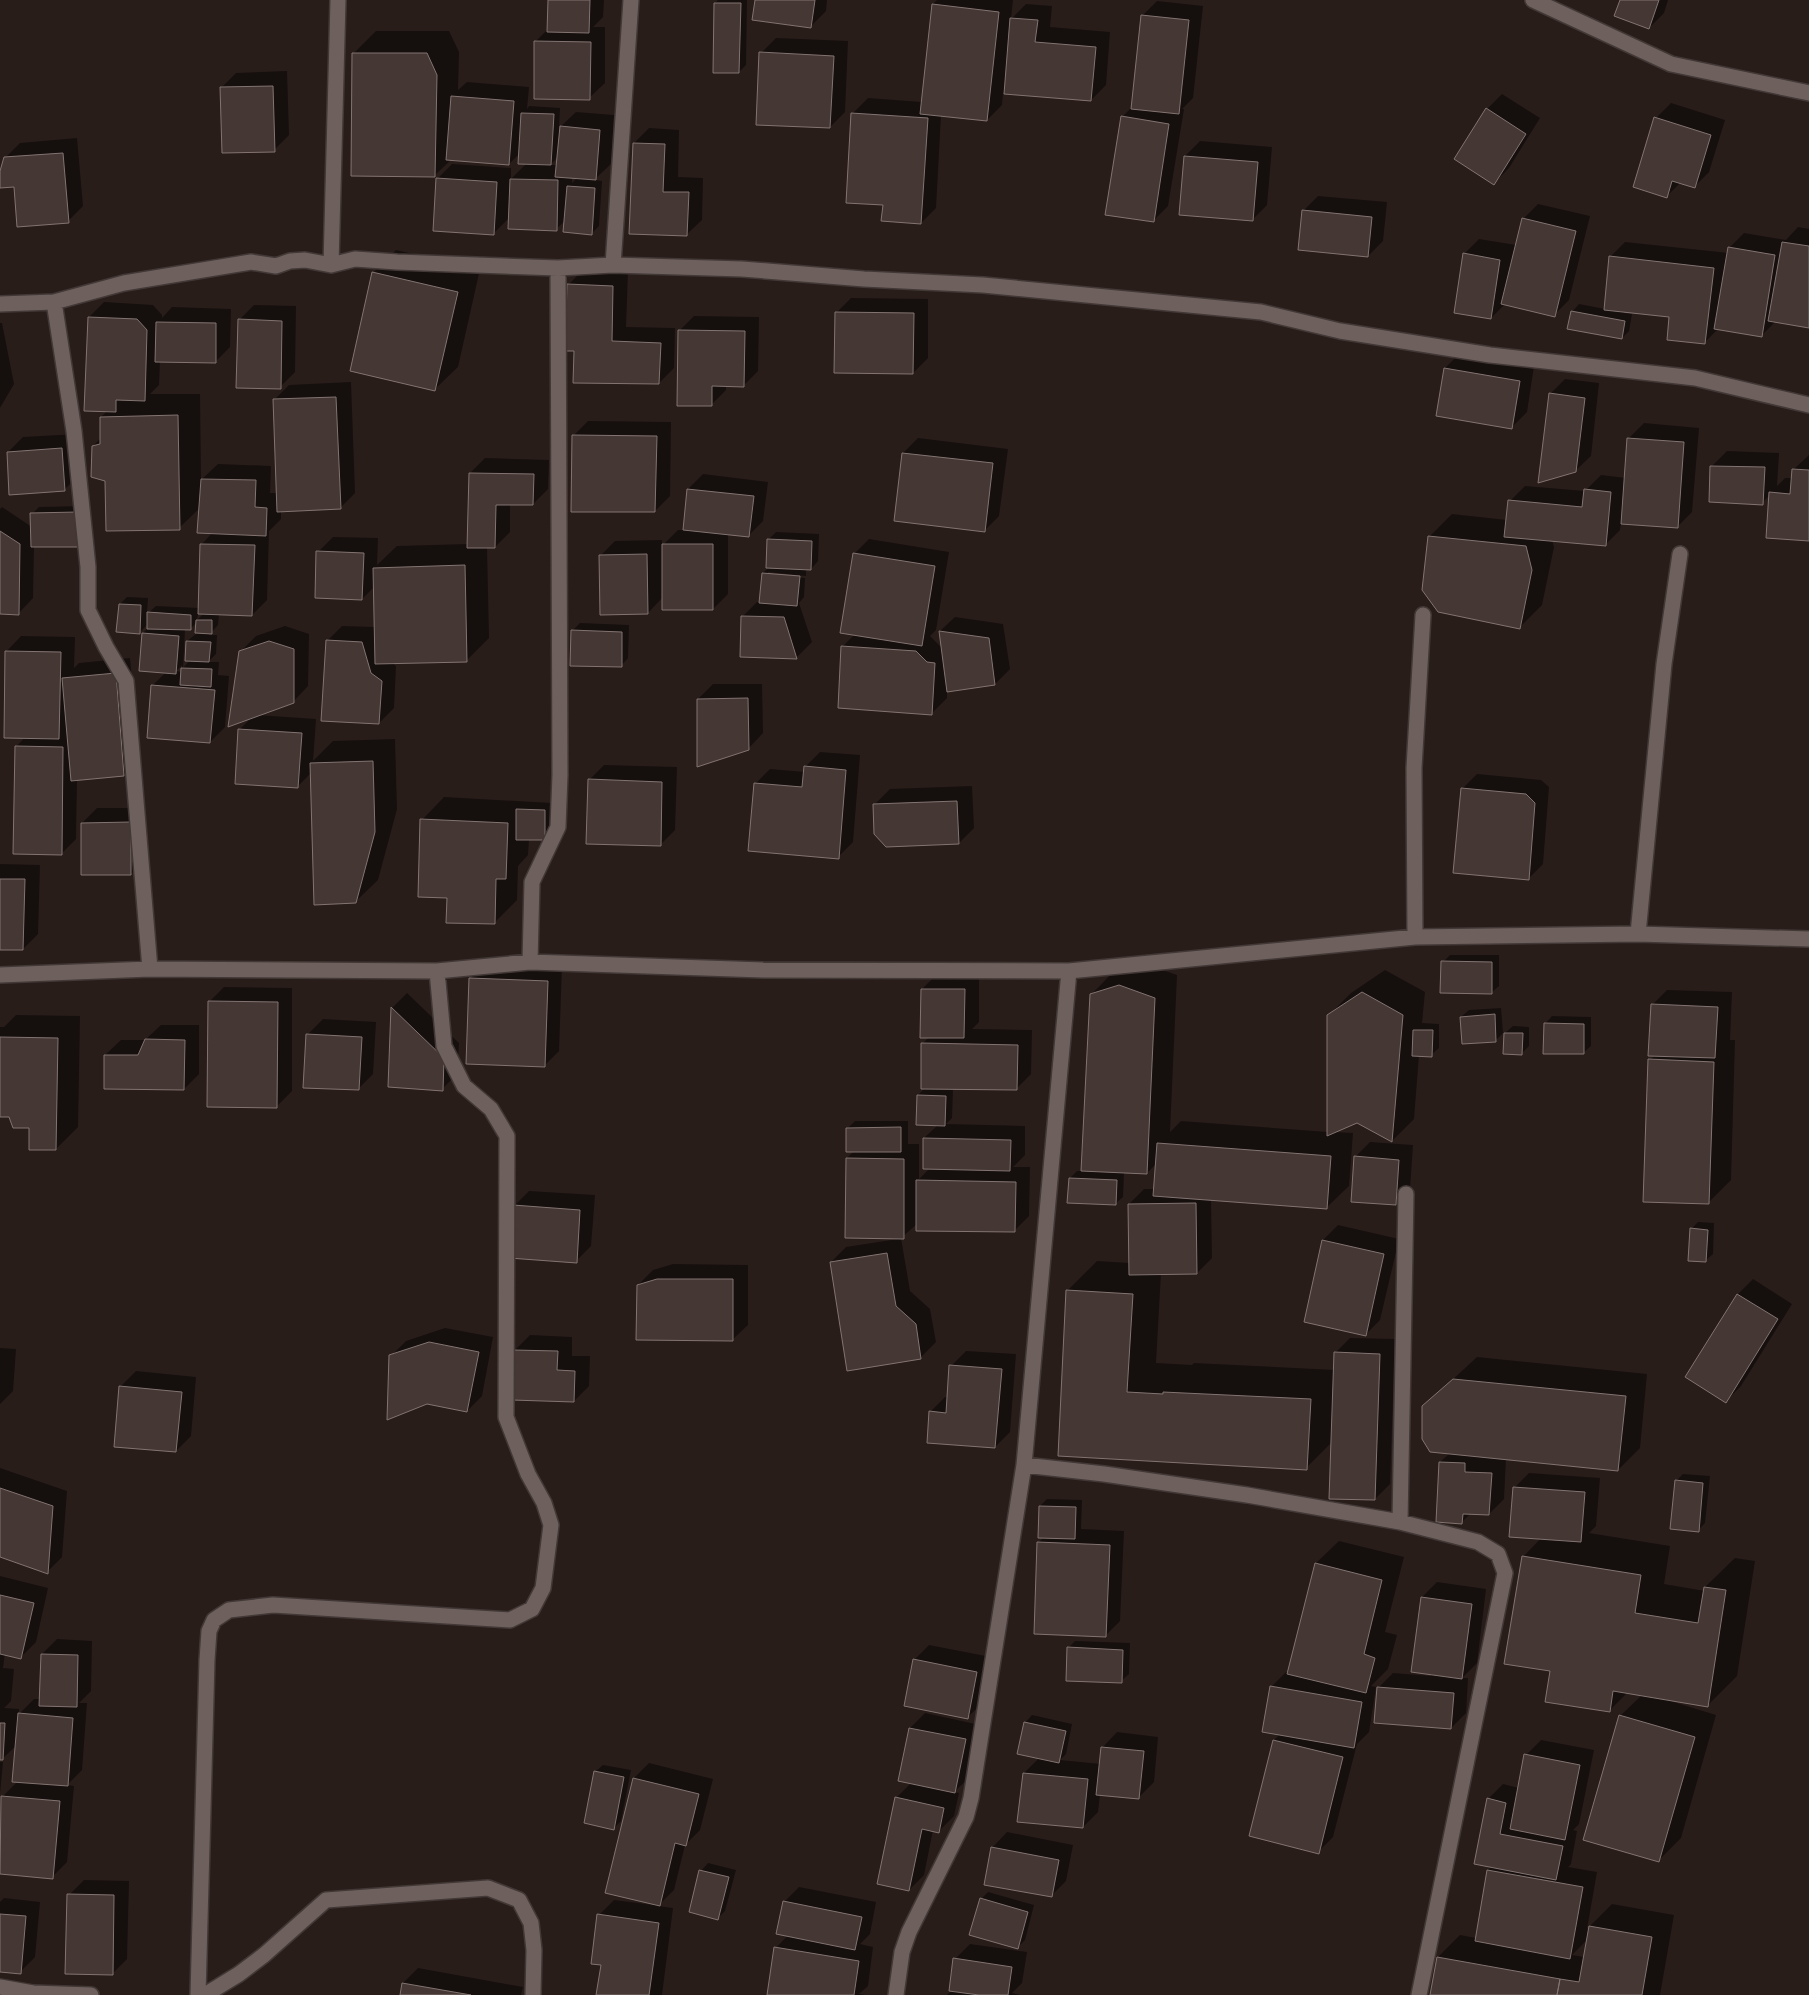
<svg xmlns="http://www.w3.org/2000/svg" width="1809" height="1995" viewBox="0 0 1809 1995" font-family="'Asap Condensed',sans-serif">
<style>
.shadow{fill:#0007;fill-rule:evenodd}
.building{fill:#443734;stroke:#837471}
.lines{fill:none;stroke-linecap:round;stroke-linejoin:round}
.minor-casing{stroke:#423836;stroke-width:18}
.minor{stroke:#6e605d;stroke-width:15}
</style>
<rect width="100%" height="100%" fill="#291d1a"/>
<path class="shadow" d="M549,0H604L603,17L593,27H605V83L589,98L536,41L548,29Z
M718,0H747L746,65L739,72L715,3Z
M756,0H827L826,11L811,26Z
M937,0H1013L1011,19L1026,4L1052,6L1050,27L1110,32L1106,85L1091,100L1003,93L1002,105L987,120L941,115L936,208L921,223L884,204L853,113L868,98L922,102L933,4Z
M1621,0H1668L1664,13L1649,28Z
M1157,1L1203,6L1193,98L1182,109H1184L1168,206L1153,221L1122,117L1132,107L1142,16Z
M376,31H449L459,52L458,90L467,82L529,87L527,109L529,106L560,108L559,128L576,112L614,115L611,164L594,180L602,181L599,226L592,233L566,220L556,229L509,218L493,234L437,179L452,164L511,168V179L527,163L520,153L509,164L451,160L435,175L354,53ZM558,157L557,165H550ZM572,177H578L572,183Z
M776,38L848,41L845,112L830,127L761,53Z
M287,71L289,135L274,150L221,88L236,73Z
M1502,94L1540,118L1509,168L1494,183L1487,109Z
M1671,103L1725,120L1709,172L1694,187L1681,182L1667,196L1656,118Z
M649,128L679,130L678,177L703,178L702,220L686,235L634,143Z
M77,138L83,206L68,221L15,185L0,187V176L5,158L20,143Z
M1200,141L1272,147L1267,205L1252,220L1185,156Z
M1318,196L1387,202L1383,241L1368,256L1303,211Z
M1538,204L1590,216L1569,300L1554,315L1505,304L1491,318L1464,254L1479,239L1516,245L1523,219Z
M1798,227L1809,229V326L1776,321L1761,336L1719,328L1704,343L1671,316L1624,311V313L1632,314L1629,331L1622,338L1572,312L1579,304L1605,309L1610,257L1625,242L1729,253V248L1744,233L1786,240Z
M396,250L480,269L458,367L435,389L373,273Z
M583,270L628,271L626,327L675,328L674,368L659,383L575,350L568,285Z
M851,298L928,299V358L913,373L836,313Z
M104,302L153,305L162,315V318L172,307L231,309L230,347L215,362L160,361L159,385L150,394H200L201,480L218,464L271,466L270,493H278L274,400L289,385L351,382L355,493L340,508L281,511V519L269,531L267,600L252,615L219,614L218,625L209,635H217L216,654L208,662H219L218,675L229,676L225,727L210,742L152,686L166,672L143,633L148,628V624L139,633L120,604L127,597L148,598L147,614L156,606L199,608L202,544L213,532L201,507L179,528L106,480L93,446L101,438V417L108,410L89,317ZM198,613H204L197,620ZM197,622L196,634L187,641L190,660L183,668L185,629H190ZM182,665V672L176,671Z
M254,305L296,306L295,372L280,387L239,320Z
M694,316L759,317L758,371L743,386H726V390L711,405L679,331Z
M0,323H2L14,384L0,408Z
M1460,353L1534,366L1527,412L1512,427L1438,415L1445,368Z
M1565,379L1599,383L1591,456L1575,471L1550,394Z
M588,421L671,422L670,496L655,511L573,436Z
M1644,423L1699,428L1692,512L1677,527L1621,523L1620,530L1605,545L1552,540L1554,547L1542,605L1519,628L1429,537L1452,514L1507,520L1510,501L1525,486L1585,491L1601,475L1626,478L1629,438Z
M77,434L79,475L64,490L8,452L23,437Z
M918,438L1008,449L999,516L984,531L896,520L903,453Z
M1727,451L1779,453L1777,486L1785,478H1792L1793,470L1809,455V540L1770,495L1762,503L1712,466Z
M485,458L549,460L548,489L533,504H510V532L495,547H487L489,638L467,660L391,662L396,666L394,708L379,723L327,641L342,626L375,627V586L362,599L318,552L333,537L378,538L377,565L397,546L468,544L470,473Z
M703,474L768,482L763,521L748,536L728,534V594L713,609L663,597L648,613L600,556L615,541L662,540V546L678,530H684L688,489Z
M85,506L34,546L33,598L18,614L0,613V509L2,507L32,527V514L39,507Z
M776,532L819,534L818,561L811,569L806,568V576L768,572V575L805,578L804,597L799,603L812,642L797,657L742,656V617L757,602H761L763,573L769,567L768,540Z
M869,539L949,552L936,630L930,636L942,648L940,631L955,617L1003,624L1010,669L995,684L947,691V698L932,713L842,647L855,634L854,554Z
M580,623L629,625L628,658L621,666L573,630Z
M285,626L309,634L308,686L293,702L257,715L316,719L313,761L333,741L395,739L397,809L378,880L355,902L311,773L297,787L239,730L252,717L241,651L256,636Z
M21,636L75,637L74,668L79,663L130,658L139,759L124,774L77,779L76,839L61,854L16,747L25,737L6,652Z
M713,684H762L763,733L748,749L698,699Z
M820,752L860,755L853,842L838,857L755,784L770,769L805,772V767Z
M604,765L677,767L675,830L660,845L589,780Z
M1477,774L1541,780L1549,787L1543,864L1528,879L1462,789Z
M972,786L974,828L959,843L875,804L890,789Z
M444,797L552,803V832L544,839H529L528,855L518,866L517,900L495,922L448,897L422,820Z
M97,808H145L146,859L131,874L82,823Z
M0,864L40,865L38,934L23,949L0,948Z
M1450,955H1499V986L1491,993L1443,962Z
M486,963L562,966L559,1051L544,1066L470,979Z
M1142,963L1177,975L1170,1132L1181,1121L1328,1132L1329,1015L1351,993L1385,970L1425,992L1422,1023L1439,1024V1048L1431,1055H1419L1414,1119L1392,1141L1357,1122L1333,1132L1353,1133L1349,1186L1326,1208L1211,1199L1212,1258L1197,1273H1161L1156,1363L1192,1365L1194,1363L1335,1370V1353L1350,1338L1395,1339L1390,1484L1375,1499L1332,1442L1306,1468L1059,1455L1067,1291L1097,1261L1130,1263L1129,1204L1144,1189H1155L1157,1163L1147,1173L1124,1172L1123,1197L1115,1204L1070,1178L1077,1171H1083L1091,995L1113,972Z
M937,974L979,975V1022L972,1029L1032,1030L1031,1074L1016,1089L953,1088L952,1118L946,1124L1025,1126V1155L1013,1167H1030L1029,1216L1014,1231L917,1224L901,1238L910,1291L930,1309L936,1342L921,1357L848,1369L831,1262L846,1247L898,1239L847,1158L855,1150L848,1128L855,1121H908V1144H919V1179L930,1168L924,1138L938,1125L918,1095L926,1087L923,1043L929,1037L922,989Z
M224,987L292,988V1091L277,1106L209,1002Z
M1667,990L1732,992L1730,1040H1735L1731,1180L1708,1203L1650,1060L1655,1055L1652,1005Z
M407,993L459,1043L457,1074L442,1089L389,1086L392,1008Z
M1501,1008L1503,1033L1496,1040L1461,1017L1469,1010Z
M16,1015L80,1016L78,1127L56,1149L30,1127L9,1116L0,1115V1027H4Z
M1552,1016L1591,1017V1046L1583,1053L1545,1024Z
M323,1019L376,1022L373,1074L358,1089L308,1034Z
M161,1025H199V1074L184,1089L105,1055L121,1040H145Z
M1513,1026L1529,1027V1046L1521,1054L1505,1033Z
M1370,1142L1413,1145L1410,1189L1395,1204L1355,1157Z
M529,1191L595,1195L591,1246L576,1261L514,1206Z
M1698,1222L1714,1223L1713,1254L1705,1261L1691,1229Z
M1338,1225L1399,1239L1380,1320L1365,1335L1305,1321L1323,1240Z
M673,1264L748,1265V1325L732,1340L638,1285L653,1270Z
M1753,1279L1792,1304L1741,1386L1726,1401L1687,1377L1738,1294Z
M445,1328L493,1337L482,1396L467,1411L391,1356L406,1341Z
M530,1335L572,1337V1356H590L589,1386L574,1401L515,1350Z
M0,1348L16,1349L13,1391L0,1404Z
M966,1351L1016,1354L1010,1432L995,1447L930,1412L945,1397H948L951,1366Z
M1477,1357L1647,1374L1640,1448L1618,1470L1506,1458L1504,1499L1489,1514L1471,1513L1462,1522L1440,1462L1450,1453L1423,1407Z
M136,1371L196,1377L191,1436L176,1451L121,1386Z
M0,1468L67,1491L62,1557L47,1572L0,1556Z
M1529,1473L1600,1478L1596,1526L1589,1533L1670,1546L1664,1584L1705,1591V1587L1735,1558L1755,1561L1737,1676L1708,1705L1667,1699V1700L1716,1715L1681,1838L1658,1861L1620,1716L1642,1695L1628,1692L1609,1711L1551,1670L1523,1557L1541,1538L1514,1488Z
M1683,1474L1710,1476L1705,1523L1698,1530L1676,1481Z
M1047,1499L1082,1500L1081,1529L1124,1531L1120,1621L1105,1636L1039,1542L1044,1537L1040,1506Z
M1339,1541L1404,1557L1385,1632L1397,1635L1388,1669L1371,1686L1376,1687L1369,1732L1357,1744L1333,1837L1318,1852L1274,1740L1280,1734L1271,1687L1286,1672H1289L1316,1563Z
M0,1576L48,1588L36,1642L21,1657L5,1653L3,1668L14,1669L11,1701L4,1708L19,1709V1714L34,1699H40L42,1654L57,1639L92,1641L91,1691L79,1703H87L82,1770L67,1785L74,1786L67,1862L52,1877L0,1873V1825L3,1796L18,1781L17,1745L2,1759H0Z
M1437,1582L1486,1589L1477,1663L1462,1678H1468L1466,1713L1451,1728L1378,1688L1393,1673L1431,1676L1422,1597Z
M1075,1641L1130,1643L1129,1674L1121,1681L1068,1648Z
M929,1645L991,1657L983,1702L968,1717L914,1660Z
M925,1713L980,1725L970,1777L954,1792L959,1793L954,1816L939,1831L933,1830L924,1875L909,1890L896,1798L911,1783L910,1728Z
M1032,1715L1072,1724L1066,1754L1060,1760L1101,1764L1102,1748L1117,1732L1158,1737L1154,1782L1139,1797L1100,1794L1098,1812L1083,1827L1024,1773L1039,1758L1025,1723Z
M1541,1740L1594,1750L1579,1824L1573,1830L1577,1831L1571,1864L1568,1867L1597,1872L1587,1929L1612,1904L1674,1915L1660,1995H1431L1438,1957L1460,1935L1476,1938L1488,1870L1492,1866L1488,1799L1503,1784L1519,1788L1526,1755ZM1588,1939L1584,1957L1572,1955Z
M0,1762H3L0,1794Z
M649,1763L713,1779L700,1830L685,1845L674,1890L658,1906L673,1908L662,1995H598L602,1964L599,1915L614,1900L653,1905L654,1903L607,1892L634,1778Z
M603,1765L631,1770L621,1821L614,1828L595,1772Z
M1007,1832L1073,1845L1066,1881L1051,1896L992,1848Z
M708,1863L736,1870L725,1911L718,1918L701,1871Z
M84,1880L129,1881L127,1959L112,1974L69,1895Z
M799,1887L876,1902L870,1934L860,1944L873,1947L868,1986L859,1994L866,1995H768L776,1948L788,1935L784,1902Z
M988,1892L1034,1905L1025,1940L1017,1948L981,1899Z
M4,1898L40,1902L35,1957L20,1972L0,1971V1902Z
M970,1944L1027,1952L1022,1983L1012,1993L1020,1995H947L952,1990L955,1959Z
M418,1968L523,1987L521,1995H401L403,1983Z"/>
<path class="building" d="M548,0H590L589,33L547,32Z
M755,0H815L811,28L752,20Z
M1620,0H1659L1649,29L1614,16Z
M714,3H741L739,73H713Z
M932,4L999,12L987,121L920,114Z
M1141,15L1189,20L1179,114L1131,109Z
M1010,18L1038,20L1035,42L1096,47L1091,101L1004,94Z
M534,41L591,42L590,100L534,99Z
M759,52L834,56L830,128L756,125Z
M352,53H427L437,75L435,177L351,176Z
M273,86L275,152L222,153L220,87Z
M451,96L514,101L509,165L446,160Z
M1486,108L1526,134L1494,185L1454,159Z
M521,113L554,114L551,165L518,164Z
M851,113L928,118L921,224L881,221L883,205L846,203Z
M1121,116L1169,124L1154,222L1105,215Z
M1654,117L1711,135L1695,188L1672,181L1667,198L1633,187Z
M560,126L600,130L596,180L555,177Z
M633,143L665,144L663,192H689L687,236L629,234Z
M63,153L69,223L17,227L14,187L0,188V171L4,157Z
M1184,156L1258,162L1253,221L1179,215Z
M436,178L497,182L494,235L433,231Z
M510,179L558,180L557,231L508,229Z
M567,186L595,188L592,235L563,232Z
M1302,210L1372,217L1368,257L1298,250Z
M1522,218L1576,231L1555,317L1501,304Z
M1782,242L1809,246V328L1768,321Z
M1728,247L1775,255L1762,337L1714,329Z
M1463,253L1500,260L1491,319L1454,313Z
M1609,256L1714,268L1705,344L1667,340L1669,317L1604,310Z
M372,272L458,292L435,391L350,371Z
M567,284L613,286L612,341L661,343L659,384L573,383L574,351H565Z
M1571,311L1625,321L1622,339L1567,329Z
M835,312L914,313L913,374L834,373Z
M88,317L137,319L147,330L145,401L116,400V412L84,411Z
M238,319L282,321L281,389L236,388Z
M156,322L216,323V363L155,362Z
M678,330L745,331L744,387L712,386V406H677Z
M1444,368L1520,381L1512,429L1436,416Z
M1549,393L1585,398L1576,472L1538,483Z
M336,397L341,509L277,512L273,399Z
M178,415L180,530L106,531L105,481L91,477L92,446L100,444V417Z
M572,435L657,436L655,512H571Z
M1627,438L1684,442L1678,528L1621,524Z
M62,448L65,491L9,495L7,452Z
M902,453L993,463L985,532L894,521Z
M1710,466L1765,467L1763,505L1709,502Z
M1792,469L1809,470V541L1766,538L1769,492L1790,494Z
M469,473L534,474L533,505H496L495,548H467Z
M201,479L256,480L255,507L267,508L266,536L197,533Z
M687,489L754,496L749,537L683,530Z
M1584,489L1611,492L1606,546L1504,537L1508,500L1582,507Z
M78,512L79,547H31L30,513Z
M0,531L20,544L19,615L0,614Z
M1428,536L1526,546L1532,570L1520,629L1438,612L1422,590Z
M767,539L812,541L811,570L766,568Z
M200,544L255,545L252,616L198,614Z
M662,544H713V610H662Z
M316,551L364,553L362,600L315,598Z
M853,553L935,566L922,646L840,633Z
M647,554L648,614L600,615L599,555Z
M465,565L467,662L375,664L373,568Z
M762,573L800,576L797,606L759,603Z
M119,604L141,605L140,634L116,632Z
M147,612L191,615V630L147,629Z
M741,616L784,617L797,659L740,657Z
M196,620H212V634L195,633Z
M571,630L622,632V667L570,666Z
M939,631L989,638L995,685L947,692Z
M142,633L179,636L176,674L139,671Z
M326,640L362,642L371,673L382,681L379,724L321,721Z
M186,641L211,642L209,662L185,661Z
M269,641L294,649V703L228,727L239,651Z
M841,646L916,651L927,662L935,663L932,715L838,708Z
M5,651L61,652L59,739L4,738Z
M181,668L212,669L211,687L180,685Z
M116,673L124,776L71,781L62,678Z
M151,685L215,690L210,743L147,738Z
M748,698L749,750L697,767V699Z
M238,729L302,733L298,788L235,784Z
M15,746L63,747L62,855L13,854Z
M373,761L375,832L356,903L314,905L310,763Z
M804,766L846,770L839,859L748,851L754,783L802,787Z
M588,779L662,782L661,846L586,844Z
M1461,788L1526,794L1535,803L1529,880L1453,873Z
M957,801L959,844L886,847L874,834L873,804Z
M516,809L545,810V840H516Z
M420,819L508,823L506,879H496L495,924L446,923L447,898L418,897Z
M131,822V875H81V823Z
M0,879H25L23,950H0Z
M1441,961L1492,962V994L1440,993Z
M469,978L548,981L545,1067L466,1064Z
M1119,985L1155,998L1147,1174L1081,1171L1090,994Z
M921,989H965L964,1038H920Z
M1362,992L1403,1015L1392,1142L1357,1123L1327,1136V1015Z
M208,1001L278,1002L277,1108L207,1107Z
M1651,1004L1718,1007L1715,1058L1648,1056Z
M391,1007L444,1058L443,1091L388,1087Z
M1495,1014L1496,1042L1462,1044L1460,1017Z
M1544,1023L1584,1024V1054H1543Z
M1413,1030H1433L1432,1057L1412,1056Z
M1504,1033H1523L1522,1055L1503,1054Z
M306,1034L362,1037L359,1090L303,1088Z
M0,1037L58,1038L56,1150H29V1128H13L9,1117H0Z
M145,1039L185,1040L184,1090L104,1089V1055H138Z
M921,1043L1018,1045L1017,1090L921,1089Z
M1648,1059L1714,1062L1709,1204L1643,1202Z
M917,1095L946,1096L945,1126L916,1125Z
M901,1127V1152H846V1128Z
M923,1138L1011,1140L1010,1171L923,1169Z
M1157,1143L1331,1156L1327,1209L1153,1196Z
M1354,1156L1399,1160L1396,1205L1351,1202Z
M846,1158L904,1159V1239L845,1238Z
M1069,1178L1117,1180L1116,1205L1067,1203Z
M916,1180L1016,1182L1015,1232L916,1231Z
M1196,1203L1197,1274L1129,1275L1128,1204Z
M513,1205L580,1210L577,1263L509,1258Z
M1690,1228L1708,1230L1706,1262L1688,1261Z
M1322,1240L1384,1254L1366,1336L1304,1322Z
M887,1253L896,1306L916,1324L921,1359L847,1371L830,1262Z
M657,1279H733V1341L636,1340L637,1285Z
M1066,1290L1133,1294L1127,1392L1163,1394V1392L1184,1393L1311,1399L1307,1470L1058,1456Z
M1737,1294L1778,1319L1726,1403L1685,1377Z
M429,1342L479,1352L467,1412L427,1404L387,1420L389,1355Z
M513,1350L558,1351L557,1370L575,1371L574,1402L512,1400Z
M1334,1352L1380,1354L1375,1500L1329,1499Z
M949,1365L1002,1369L995,1448L927,1443L929,1411L946,1413Z
M1453,1379L1626,1396L1618,1471L1430,1452L1422,1439V1406Z
M119,1386L182,1392L176,1452L114,1447Z
M1439,1462L1465,1463V1472L1492,1473L1489,1515L1463,1514L1462,1524L1436,1522Z
M1675,1480L1703,1483L1699,1532L1670,1529Z
M1513,1487L1585,1492L1581,1542L1509,1537Z
M0,1488L53,1506L48,1574L0,1557Z
M1039,1506L1076,1507L1075,1539L1038,1538Z
M1037,1542L1110,1545L1106,1637L1034,1634Z
M1522,1556L1641,1575L1635,1613L1698,1623L1704,1587L1726,1590L1708,1707L1613,1691L1610,1712L1545,1702L1550,1671L1504,1664Z
M1315,1563L1382,1580L1364,1654L1375,1658L1366,1693L1287,1674Z
M0,1595L34,1603L21,1659L0,1654Z
M1421,1597L1472,1604L1462,1679L1411,1672Z
M1067,1647L1123,1650L1122,1683L1066,1681Z
M41,1654L78,1655L77,1707L39,1706Z
M913,1659L977,1672L968,1719L904,1706Z
M1270,1686L1362,1702L1354,1748L1262,1732Z
M1377,1687L1454,1693L1451,1729L1374,1723Z
M18,1713L73,1718L68,1786L12,1782Z
M1619,1715L1695,1737L1659,1862L1583,1840Z
M1024,1722L1066,1731L1059,1763L1017,1754Z
M0,1723H5L3,1760H0Z
M909,1728L966,1739L955,1793L898,1781Z
M1273,1740L1343,1757L1319,1854L1249,1836Z
M1101,1747L1144,1751L1139,1799L1096,1795Z
M1524,1754L1580,1765L1565,1840L1510,1829Z
M594,1771L624,1777L614,1830L584,1823Z
M1023,1773L1088,1779L1083,1828L1017,1822Z
M633,1778L699,1794L686,1846L675,1843L660,1906L605,1893Z
M1,1796L60,1801L53,1879L0,1874Z
M895,1797L944,1808L939,1833L922,1829L909,1891L877,1884Z
M1487,1798L1506,1803L1500,1834L1563,1846L1556,1880L1474,1864Z
M991,1847L1059,1860L1052,1897L984,1885Z
M699,1870L729,1877L718,1920L689,1912Z
M1487,1870L1583,1887L1570,1959L1475,1941Z
M67,1894L114,1895L113,1975L65,1974Z
M980,1898L1028,1912L1018,1949L969,1935Z
M783,1901L862,1917L855,1950L776,1934Z
M0,1914L26,1916L21,1974L0,1972Z
M597,1914L659,1923L649,1995H596L601,1965L591,1964Z
M1589,1926L1652,1937L1642,1995H1557L1560,1979L1579,1982Z
M774,1947L859,1961L854,1995H767Z
M1437,1957L1560,1979L1557,1995H1430Z
M953,1958L1012,1967L1008,1995H979L949,1991Z
M402,1983L471,1995H400Z"/>
<g class="lines">
<defs>
<path id="minor" d="M1533,0L1671,64L1809,93
M331,265L338,0
M613,265L631,0
M54,302L74,431L88,567V610L106,647L126,681L150,969
M0,304L54,302L124,283L251,262L276,266L290,261L305,260L331,265L355,259L397,262L558,268L613,265L742,269L864,279L983,285L1261,312L1340,331L1490,355L1695,378L1809,405
M1638,934L1664,664L1680,554
M1415,937L1414,768L1423,615
M530,962L532,882L558,827L560,775L558,268
M0,975L150,969L437,971L530,962L763,970L1069,971L1415,937L1638,934L1809,939
M1024,1465L1104,1474L1247,1495L1400,1522L1478,1542L1498,1554L1505,1573L1419,1995
M1400,1522L1406,1194
M0,1987L33,1993L91,1995
M198,1995L207,1660L209,1631L214,1620L229,1610L273,1605L510,1620L532,1609L543,1588L551,1525L544,1503L528,1474L506,1417L507,1136L491,1109L464,1086L444,1046L437,971
M205,1995L239,1974L264,1955L326,1900L488,1888L519,1900L531,1923L534,1950L533,1995
M896,1995L902,1952L909,1932L966,1817L971,1798L1024,1465L1069,971"/>
</defs>
<use href="#minor" class="minor-casing"/>
<use href="#minor" class="minor"/>
</g>
</svg>
